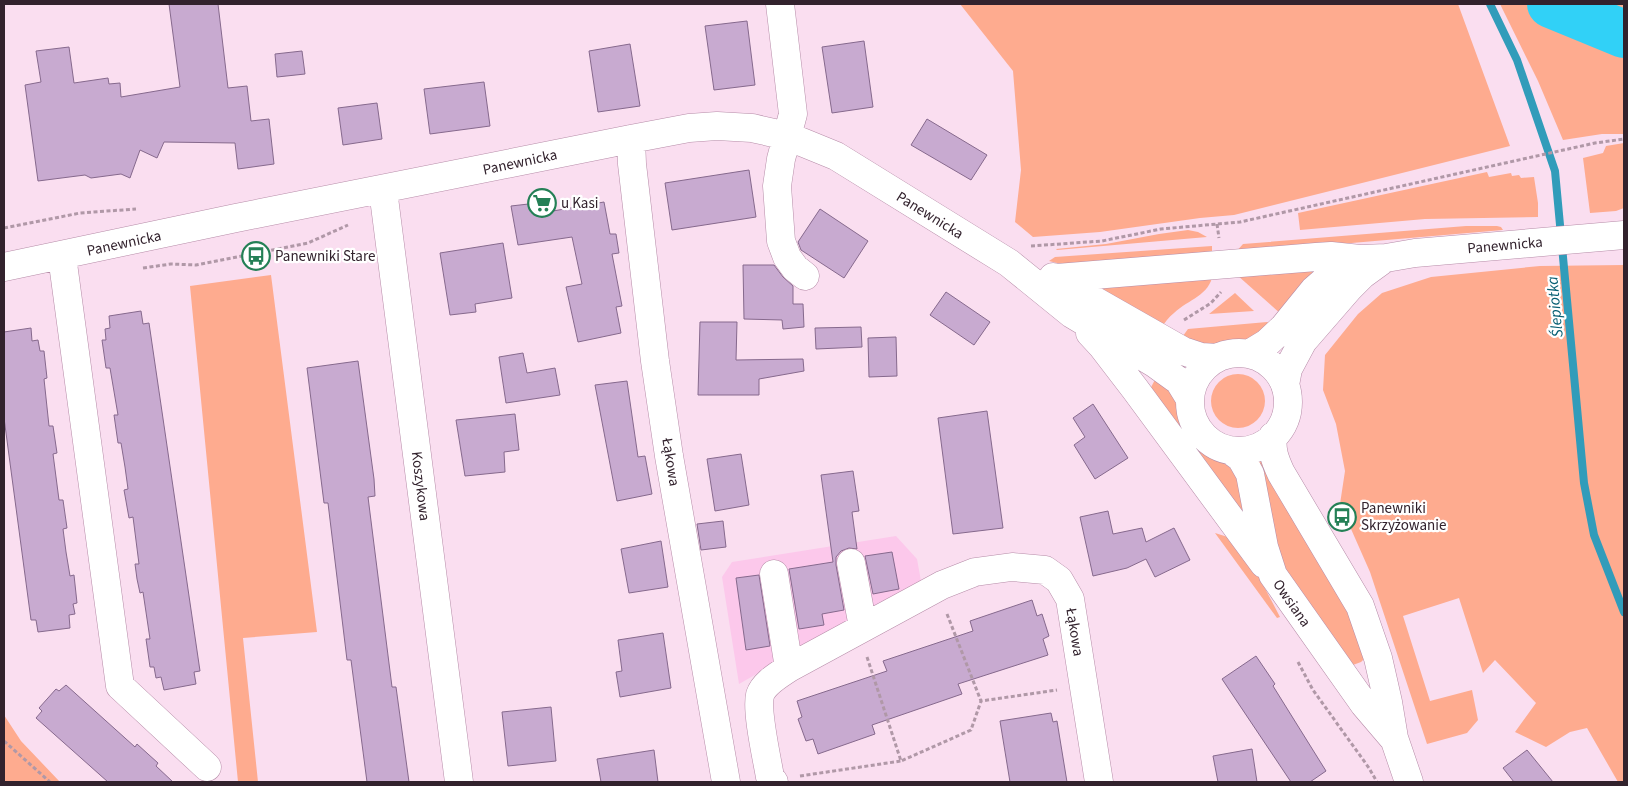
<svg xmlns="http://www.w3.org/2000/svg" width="1628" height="786" viewBox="0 0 1628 786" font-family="'Source Sans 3',sans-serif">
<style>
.built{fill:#fcc8eb}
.green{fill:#feab8f}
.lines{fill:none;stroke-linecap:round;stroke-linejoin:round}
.stream{stroke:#319cba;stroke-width:8}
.river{stroke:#31d1f7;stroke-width:48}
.building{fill:#c8aad0;stroke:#86698d}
.minor-casing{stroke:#b68ca8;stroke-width:29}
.path{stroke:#b098a7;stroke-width:3;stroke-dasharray:4 2.5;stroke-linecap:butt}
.minor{stroke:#fff;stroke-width:28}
.labels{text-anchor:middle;stroke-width:4.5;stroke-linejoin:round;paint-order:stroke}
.street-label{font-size:15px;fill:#32222d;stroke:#fff}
.poi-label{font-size:15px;fill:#32222d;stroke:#fff;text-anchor:start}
.water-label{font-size:16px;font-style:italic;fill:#075f73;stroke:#fff}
</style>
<rect width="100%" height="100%" fill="#fadef0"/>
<path class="built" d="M896,536L917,559L921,581L739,684L722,577L732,562Z"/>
<path class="green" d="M960,4H1458L1510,146L1234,215L1200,218L1100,232L1033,237L1015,222L1021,170L1013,71Z
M1500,4H1527L1624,44V134H1602L1563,140L1538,81Z
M1574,4H1624V25Z
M1624,143V208L1616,211L1590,213L1583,158L1603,153L1606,146Z
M1487,172L1489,177L1511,173L1512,176L1519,175L1521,178L1534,177L1538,203V217L1425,219L1300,230L1298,213Z
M1466,226H1497L1501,227L1503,230L1235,253L1243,244Z
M1188,230L1198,232L1207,237L1057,250L1056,249L1106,244L1159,234Z
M1212,246V255L1069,266L1049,261L1055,257Z
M1624,265V782H1618L1587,728L1570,732L1546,747L1515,732L1536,703L1495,660L1483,673L1459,598L1403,616L1430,701L1472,690L1478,720L1467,733L1427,744L1370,572L1340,504L1345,471L1336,424L1323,390L1325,355L1358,314L1382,293L1431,277L1540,266Z
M1312,270L1313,273L1282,315L1237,275Z
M1213,274C1209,296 1189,299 1174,313C1169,317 1164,323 1161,329L1101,291V287Z
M271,275L317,632L243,638L258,782H238L190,286Z
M1235,293L1254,311L1209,314Z
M1267,322L1273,326L1246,341H1232L1206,346L1180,340L1188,329Z
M1211 401a27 27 0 1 1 54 0a27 27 0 1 1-54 0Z
M1158,374C1164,382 1172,391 1176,400C1181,412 1180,425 1189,436C1198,448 1210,452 1222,461C1244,476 1245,503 1250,526L1148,393Z
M1261,460L1346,600L1364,659L1361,662L1353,665L1282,573L1258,463Z
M1215,533L1231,538L1257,573L1280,617L1277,618Z
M4,715L21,741L60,782H4Z"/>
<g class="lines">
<path class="stream" d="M1490,4L1517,60L1555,171L1584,483L1594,535L1624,612"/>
<path class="river" d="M1551,4L1624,34"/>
</g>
<path class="building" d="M169,4H218L228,88L247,86L251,121L269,119L274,164L238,169L235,143L164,142L157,158L140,150L130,178L121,174L91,178L85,175L38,181L25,85L41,82L36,51L69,47L74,83L108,78L109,84L120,83L121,97L180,87Z
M747,21L755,85L714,90L705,26Z
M864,41L873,107L832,113L822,47Z
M630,44L640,106L598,112L589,51Z
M302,51L305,74L277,77L275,54Z
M484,82L490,126L430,134L424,89Z
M377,103L382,139L343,145L338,108Z
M927,119L987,155L971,180L911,145Z
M749,170L756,217L672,230L665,183Z
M546,202L548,209L553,208V211L604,202L610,234H616L619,253L612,254L622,306L616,307L621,333L578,342L566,287L582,284L572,237L518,245L511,206Z
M820,209L868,241L844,278L801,250L798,242Z
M503,243L512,298L475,304L476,312L450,315L440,253Z
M743,265H774L783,277L793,286V304H803L804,327L783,329L782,320L744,319Z
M946,292L990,322L974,345L930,315Z
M141,311L143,324L149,323L200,671L194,672L196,684L164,690L161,677L156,678L154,667H150L146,639H150L143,592L140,593L137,579L135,564H139L133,517L129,518L124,490L128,489L125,467L121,443H118L114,415H118L110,368H106L102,340H106L105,329L110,328L109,316Z
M700,322H737L736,360L803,359L804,371L759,379V395H698Z
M861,327L862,347L816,349L815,328Z
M31,328L32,341L38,340L40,351H44L47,378L44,379L49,426H53L57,453L53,454L59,500H63L67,528L63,529L66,552L70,576L74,575L77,603L73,604L75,614L69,615L70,628L38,632L36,620H31L4,418V332Z
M896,337L897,376L869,377L868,338Z
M523,353L527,373L555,368L560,395L506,403L499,357Z
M358,361L374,479L375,496L368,497L392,687H396L409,782H367L351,660H347L328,503H324L307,368Z
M627,381L638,457L645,456L652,494L617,501L595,385Z
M1093,404L1128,458L1095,479L1074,445L1085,437L1073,418Z
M987,411L1003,528L953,534L938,418Z
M515,414L519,450L504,452L505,472L465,476L456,420Z
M741,454L749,505L715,511L707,459Z
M853,471L859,511L852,512L857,549L849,548L841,551L836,557V565L844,610L822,614L824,625L799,629L789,569L833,562L821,475Z
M1108,511L1113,534L1142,528L1146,542L1174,528L1190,560L1155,577L1146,559L1127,568L1093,576L1080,517Z
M723,521L726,547L701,550L697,524Z
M661,541L668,587L629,593L621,549Z
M892,552L899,589L873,594L865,556Z
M759,575L770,646L746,650L736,578Z
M1032,600L1037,616L1042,614L1049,636L1043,639L1048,655L958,684L962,694L872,725L875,734L818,754L813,739L806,741L798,719L802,717L797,701L887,671L883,661L973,631L970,621Z
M663,633L671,688L620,697L616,672L622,671L618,640Z
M1256,656L1275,684L1273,686L1326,771L1310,782H1291L1222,679Z
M66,685L135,747L137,744L148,754L158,763L156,766L173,782H108L36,718L42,711L39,708L56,689L59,691Z
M551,707L556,761L508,766L502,712Z
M1051,713L1053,722L1057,721L1067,782H1010L1000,721Z
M1252,749L1257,782H1218L1213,756Z
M654,750L658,782H601L597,759Z
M1527,750L1553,782H1514L1503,768Z"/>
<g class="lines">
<defs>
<path id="minor" d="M780,4L793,114L781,159L777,186L781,241L787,257L795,268L805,276
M631,139L632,164L655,361L669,456L726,782
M383,190L459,782
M62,256L120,686L207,767
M4,267L236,218L631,139L689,128L717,126L752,128L787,136L836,156L1009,263L1072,314L1154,363L1179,381L1190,399
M1053,277L1183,351L1201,357L1217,358
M1057,278L1316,257L1331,256L1360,259
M1090,333L1102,346L1135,389L1264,564
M1190 402a49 49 0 1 1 98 0a49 49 0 1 1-98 0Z
M1249,354L1267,343L1284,327L1314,290L1337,270L1351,262L1362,259L1386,258L1415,253L1624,235
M1285,385L1288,369L1303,341L1349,288L1362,275L1384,259
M1273,436C1271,450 1275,460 1281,473L1360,606L1378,658L1388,702L1394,738L1409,782
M1230,450L1241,458L1250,474L1264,547L1273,575L1364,704L1393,738
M851,563L863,627
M774,574L789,668
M774,782L770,777C767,759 756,711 760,695C764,683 779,675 789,668L942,585L975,572L1012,567L1045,570L1059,580L1070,599L1099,782"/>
</defs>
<use href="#minor" class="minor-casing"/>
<path class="path" d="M1217,224L1219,238
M4,228L80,213L136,209
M1031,246L1102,241L1161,229L1240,222L1595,143L1624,139
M143,268L171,264L196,265L308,243L348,225
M1184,320L1211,303L1221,292
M947,614L981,701L1057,690
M867,657L901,761L971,730L981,701
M1298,662L1313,690L1369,768L1377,782
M4,741L50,782
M800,776L901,761"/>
<use href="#minor" class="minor"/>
</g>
<defs>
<symbol id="supermarket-ring" viewBox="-11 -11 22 22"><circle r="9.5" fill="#fff" stroke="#248056" stroke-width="1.5"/><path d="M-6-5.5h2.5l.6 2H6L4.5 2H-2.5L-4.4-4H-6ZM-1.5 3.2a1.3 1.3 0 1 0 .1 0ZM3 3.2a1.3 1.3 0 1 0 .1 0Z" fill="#248056"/></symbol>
<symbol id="bus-ring" viewBox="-11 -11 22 22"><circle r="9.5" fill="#fff" stroke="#248056" stroke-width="1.5"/><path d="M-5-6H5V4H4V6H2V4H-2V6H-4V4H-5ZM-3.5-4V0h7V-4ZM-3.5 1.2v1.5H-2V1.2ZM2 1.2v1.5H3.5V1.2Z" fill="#248056"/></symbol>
</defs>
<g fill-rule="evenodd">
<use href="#supermarket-ring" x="526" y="187" width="32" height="32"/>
<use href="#bus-ring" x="240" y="240" width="32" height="32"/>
<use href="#bus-ring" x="1326" y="501" width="32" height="32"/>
</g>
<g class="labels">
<g class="street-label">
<text transform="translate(520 162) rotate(-12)" y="5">Panewnicka</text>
<text transform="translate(930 215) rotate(32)" y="5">Panewnicka</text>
<text transform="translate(124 243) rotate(-12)" y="5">Panewnicka</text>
<text transform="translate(1505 245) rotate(-5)" y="5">Panewnicka</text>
<text transform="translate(671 462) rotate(81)" y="5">Łąkowa</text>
<text transform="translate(421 486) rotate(83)" y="5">Koszykowa</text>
<text transform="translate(1292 603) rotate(55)" y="5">Owsiana</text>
<text transform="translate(1075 632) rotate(81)" y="5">Łąkowa</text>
</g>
<g class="poi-label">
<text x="561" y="208">u Kasi</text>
<text x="275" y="261">Panewniki Stare</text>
<text x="1361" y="513">Panewniki<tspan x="1361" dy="17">Skrzyżowanie</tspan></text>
</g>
<g class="water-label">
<text transform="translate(1554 307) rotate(-95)" y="6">Ślepiotka</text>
</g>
</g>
<rect width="1628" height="786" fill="none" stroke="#32222d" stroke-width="10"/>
</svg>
